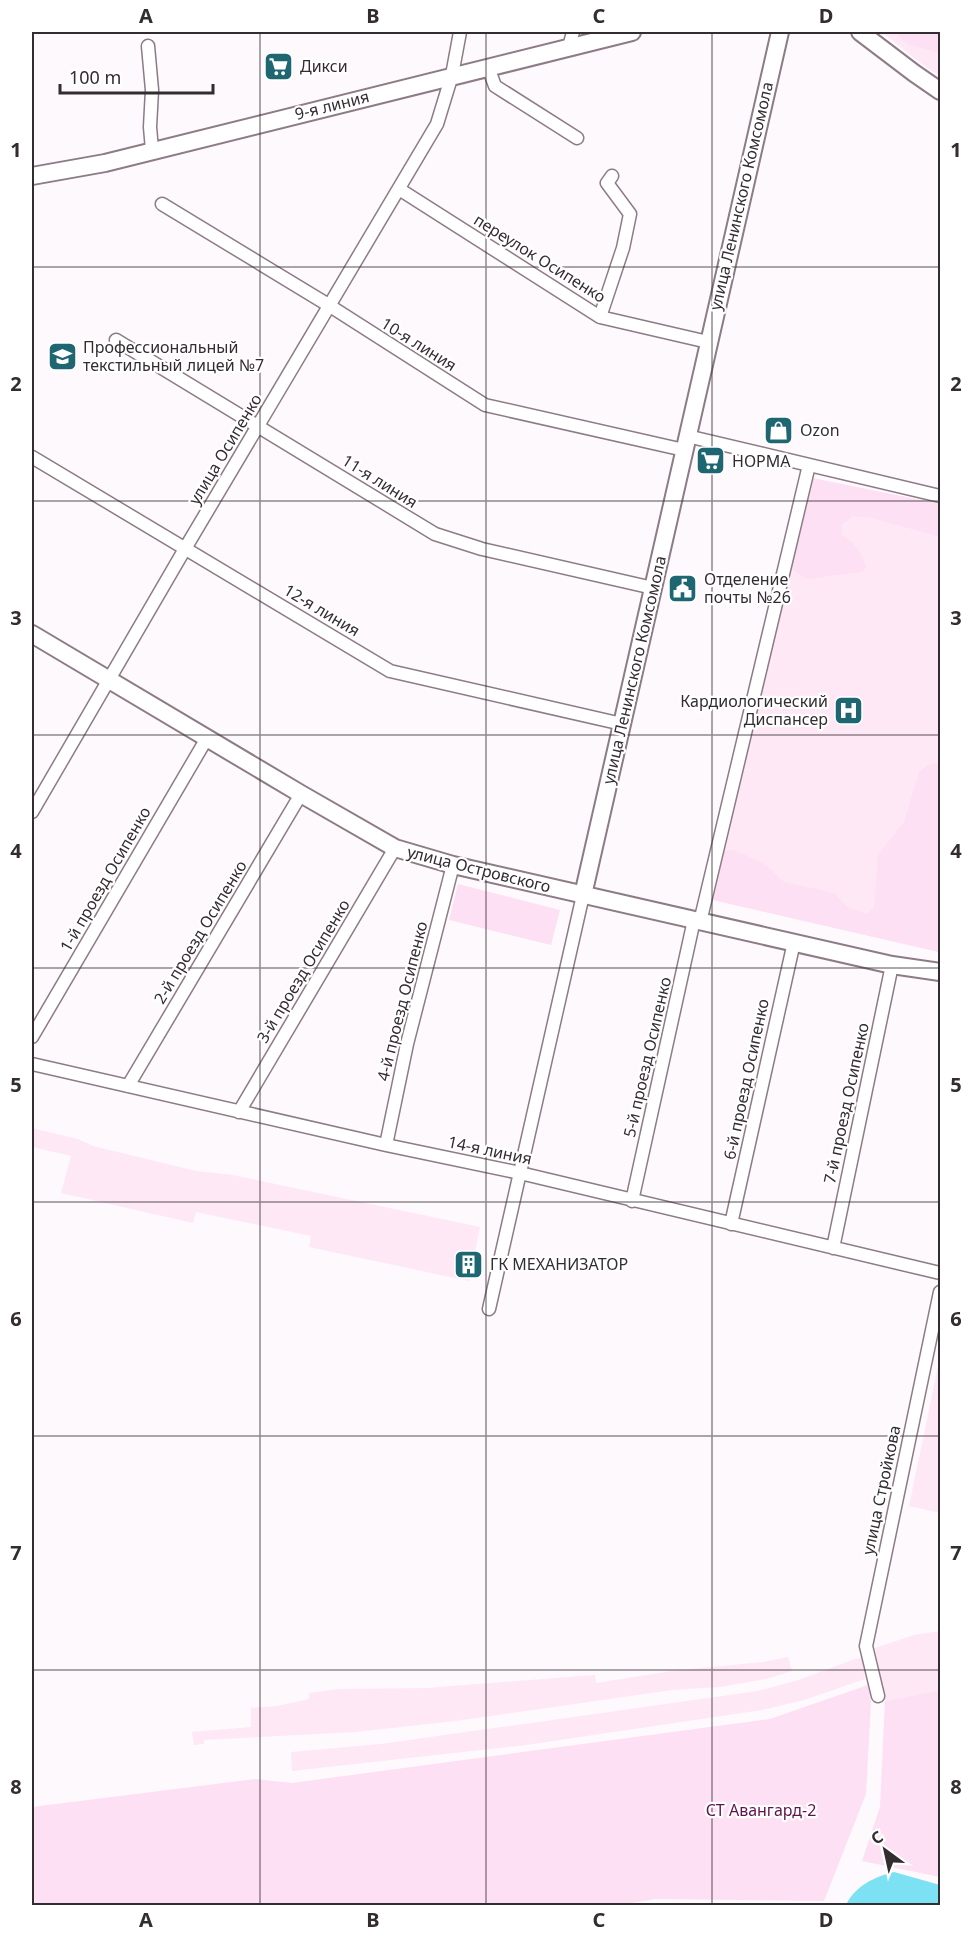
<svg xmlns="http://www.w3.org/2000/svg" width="972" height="1937" viewBox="0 0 972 1937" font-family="'Noto Sans',sans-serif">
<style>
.built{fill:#fee8f6}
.green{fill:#fde0f3}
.water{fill:#7de1f4}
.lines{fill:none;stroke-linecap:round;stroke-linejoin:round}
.street-casing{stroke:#8d7b86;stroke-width:15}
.secondary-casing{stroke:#8d7b86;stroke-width:20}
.street{stroke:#fff;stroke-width:12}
.secondary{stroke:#fff;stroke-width:16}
.grid{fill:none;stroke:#332c31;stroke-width:1.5;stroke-opacity:0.55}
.labels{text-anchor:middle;stroke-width:4.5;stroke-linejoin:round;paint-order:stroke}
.poi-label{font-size:16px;fill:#332c31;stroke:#fff;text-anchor:start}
.street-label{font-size:16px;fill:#332c31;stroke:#fff}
.park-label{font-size:16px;fill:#5f124c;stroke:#fff}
.neatline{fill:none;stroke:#332c31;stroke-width:2}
.grid-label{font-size:20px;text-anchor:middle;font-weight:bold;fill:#332c31}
</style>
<rect width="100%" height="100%" fill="#fdf9fc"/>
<path class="built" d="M882,32H940V76L919,62Z
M812,478L940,504V944L939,952L713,900Z
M32,1128L78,1139L93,1146L196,1171L233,1175L480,1227L469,1281L309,1247L311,1236L196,1212L193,1223L61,1193L71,1156L32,1147Z
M940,1357V1513L909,1506Z
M940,1631V1690L885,1701L875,1648L914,1635Z
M788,1657L792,1671L766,1679L720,1687L672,1690L455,1721L355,1732L204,1740V1744L194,1745L192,1732L251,1727V1708L277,1706L309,1699V1693L338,1689L427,1688L595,1675L596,1683L672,1671L763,1662Z
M862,1658L865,1679L804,1700L762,1710L526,1745L292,1771L291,1752L381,1744L758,1691L798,1680L855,1659Z"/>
<path class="green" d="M898,32H940V53L908,44L899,37Z
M812,478L940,504V537L872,518L853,516L841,525L842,535C855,543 862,552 866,567L862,572L807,579L791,569Z
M940,762V944L939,952L713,900L724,851L734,850L764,863L784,882L834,893L847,907L867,914L874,907L878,855L904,822L919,772L928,765Z
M458,884L560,910L551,945L449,920Z
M868,1685L871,1701L866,1794L824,1901L655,1899L614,1906L32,1905V1807L255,1779L292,1783L770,1719Z
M940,1690V1877L862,1861L880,1807L885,1701Z"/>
<path class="water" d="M894,1872L940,1885V1905H846C855,1886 874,1877 894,1872Z"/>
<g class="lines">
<defs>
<path id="street" d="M148,46L152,90L150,127L152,150
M569,47L573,32
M488,67L495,86L577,138
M399,189L600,317L708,342
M162,204L330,306L485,405L684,450
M600,317L623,248L630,214L607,183L612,176
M116,340L435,534L482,549L653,588
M687,436L940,496
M32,457L390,671L622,724
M32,812L186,547L437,124L452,75L460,32
M700,922L809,465
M32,1037L207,738
M32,1064L386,1145L520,1173L940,1273
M128,1086L301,794
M239,1112L395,848
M386,1145L407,1044L453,865
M632,1201L694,920
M731,1224L794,942
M833,1248L892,965
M489,1309L583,895
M878,1696L866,1646L940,1292"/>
<path id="secondary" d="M860,32L914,73L940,91
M32,176L105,163L632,32
M32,634L301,794L395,848L453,865L892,965L940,972
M583,895L780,32"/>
</defs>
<use href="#street" class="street-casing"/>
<use href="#secondary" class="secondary-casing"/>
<use href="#street" class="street"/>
<use href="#secondary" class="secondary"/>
</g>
<path class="grid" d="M260,32V1906M486,32V1906M712,32V1906M32,267H940M32,501H940M32,735H940M32,968H940M32,1202H940M32,1436H940M32,1670H940"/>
<defs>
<symbol id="supermarket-square" viewBox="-11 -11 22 22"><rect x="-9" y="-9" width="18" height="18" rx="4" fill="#1d6672" stroke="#fff"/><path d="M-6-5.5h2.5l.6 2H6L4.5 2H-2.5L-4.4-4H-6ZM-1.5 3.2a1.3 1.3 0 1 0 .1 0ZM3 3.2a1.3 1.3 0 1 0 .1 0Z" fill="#fff"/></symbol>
<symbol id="university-square" viewBox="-11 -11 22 22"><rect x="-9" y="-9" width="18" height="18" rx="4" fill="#1d6672" stroke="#fff"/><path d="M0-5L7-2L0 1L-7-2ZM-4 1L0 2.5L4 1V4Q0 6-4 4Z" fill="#fff"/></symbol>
<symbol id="shop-square" viewBox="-11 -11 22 22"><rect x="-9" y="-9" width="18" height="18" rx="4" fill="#1d6672" stroke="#fff"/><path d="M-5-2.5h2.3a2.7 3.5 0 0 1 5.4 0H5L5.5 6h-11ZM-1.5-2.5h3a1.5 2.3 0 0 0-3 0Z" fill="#fff"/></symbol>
<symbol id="civic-square" viewBox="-11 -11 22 22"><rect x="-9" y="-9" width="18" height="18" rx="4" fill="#1d6672" stroke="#fff"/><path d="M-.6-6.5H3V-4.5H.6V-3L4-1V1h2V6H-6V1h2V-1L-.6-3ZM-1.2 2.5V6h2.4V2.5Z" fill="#fff"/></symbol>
<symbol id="hospital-square" viewBox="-11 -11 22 22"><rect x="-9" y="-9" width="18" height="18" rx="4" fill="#1d6672" stroke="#fff"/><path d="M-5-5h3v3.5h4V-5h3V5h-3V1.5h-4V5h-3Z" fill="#fff"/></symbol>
<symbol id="building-square" viewBox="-11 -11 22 22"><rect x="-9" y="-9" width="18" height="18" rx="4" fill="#1d6672" stroke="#fff"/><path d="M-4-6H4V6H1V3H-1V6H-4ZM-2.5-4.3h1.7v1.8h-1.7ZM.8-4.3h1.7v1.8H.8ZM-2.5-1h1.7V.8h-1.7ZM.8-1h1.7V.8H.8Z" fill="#fff"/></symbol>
</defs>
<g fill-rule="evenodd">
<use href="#supermarket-square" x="262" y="50" width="33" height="33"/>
<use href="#university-square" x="46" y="340" width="33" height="33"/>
<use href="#shop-square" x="762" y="414" width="33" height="33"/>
<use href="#supermarket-square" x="694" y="444" width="33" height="33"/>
<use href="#civic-square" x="666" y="572" width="33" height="33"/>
<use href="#hospital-square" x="832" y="694" width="33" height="33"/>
<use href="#building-square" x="452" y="1248" width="33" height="33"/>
</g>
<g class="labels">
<g class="poi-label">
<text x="300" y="72">Дикси</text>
<text x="83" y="353">Профессиональный<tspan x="83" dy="18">текстильный лицей №7</tspan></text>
<text x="800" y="436">Ozon</text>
<text x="732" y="467">НОРМА</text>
<text x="704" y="585">Отделение<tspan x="704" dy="18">почты №26</tspan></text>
<text x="828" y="707" text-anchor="end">Кардиологический<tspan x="828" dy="18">Диспансер</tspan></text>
<text x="490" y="1270">ГК МЕХАНИЗАТОР</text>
</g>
<g class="street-label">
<text transform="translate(332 105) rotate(-14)" y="6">9-я линия</text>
<text transform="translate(741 196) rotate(-77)" y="6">улица Ленинского Комсомола</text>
<text transform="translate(540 258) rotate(32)" y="6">переулок Осипенко</text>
<text transform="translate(419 344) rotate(32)" y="6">10-я линия</text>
<text transform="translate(225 449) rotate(-59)" y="6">улица Осипенко</text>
<text transform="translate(380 481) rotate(32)" y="6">11-я линия</text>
<text transform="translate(322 610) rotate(31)" y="6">12-я линия</text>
<text transform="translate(634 670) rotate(-77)" y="6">улица Ленинского Комсомола</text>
<text transform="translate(479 869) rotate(14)" y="6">улица Островского</text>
<text transform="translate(105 879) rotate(-60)" y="6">1-й проезд Осипенко</text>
<text transform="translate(200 932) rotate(-59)" y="6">2-й проезд Осипенко</text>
<text transform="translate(303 971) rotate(-59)" y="6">3-й проезд Осипенко</text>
<text transform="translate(402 1001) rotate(-76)" y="6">4-й проезд Осипенко</text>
<text transform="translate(647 1057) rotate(-77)" y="6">5-й проезд Осипенко</text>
<text transform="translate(746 1079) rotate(-78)" y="6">6-й проезд Осипенко</text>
<text transform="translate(846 1103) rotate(-78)" y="6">7-й проезд Осипенко</text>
<text transform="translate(490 1150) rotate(12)" y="6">14-я линия</text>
<text transform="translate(881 1490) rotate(-78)" y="6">улица Стройкова</text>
</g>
<g class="park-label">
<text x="761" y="1816">СТ Авангард-2</text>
</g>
</g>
<rect width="972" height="1937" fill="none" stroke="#ffffff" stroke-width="66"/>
<g transform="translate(885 1850) rotate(327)" stroke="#ffffff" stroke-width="4.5" paint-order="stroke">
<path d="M0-4.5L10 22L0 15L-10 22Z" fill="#332c31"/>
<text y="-9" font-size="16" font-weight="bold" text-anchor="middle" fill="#332c31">С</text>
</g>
<path d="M60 84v9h153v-9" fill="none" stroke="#332c31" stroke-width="3"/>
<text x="69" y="84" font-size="18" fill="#332c31" stroke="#ffffff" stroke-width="4.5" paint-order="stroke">100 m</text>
<rect x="33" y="33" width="906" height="1871" class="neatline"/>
<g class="grid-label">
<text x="146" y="23">A</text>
<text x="373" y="23">B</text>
<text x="599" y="23">C</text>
<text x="826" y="23">D</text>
<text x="16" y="157">1</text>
<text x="956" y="157">1</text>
<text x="16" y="391">2</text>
<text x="956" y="391">2</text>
<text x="16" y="625">3</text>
<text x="956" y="625">3</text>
<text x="16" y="858">4</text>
<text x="956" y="858">4</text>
<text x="16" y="1092">5</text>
<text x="956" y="1092">5</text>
<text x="16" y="1326">6</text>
<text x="956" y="1326">6</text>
<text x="16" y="1560">7</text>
<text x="956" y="1560">7</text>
<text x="16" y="1794">8</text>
<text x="956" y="1794">8</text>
<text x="146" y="1927">A</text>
<text x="373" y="1927">B</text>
<text x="599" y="1927">C</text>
<text x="826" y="1927">D</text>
</g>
</svg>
